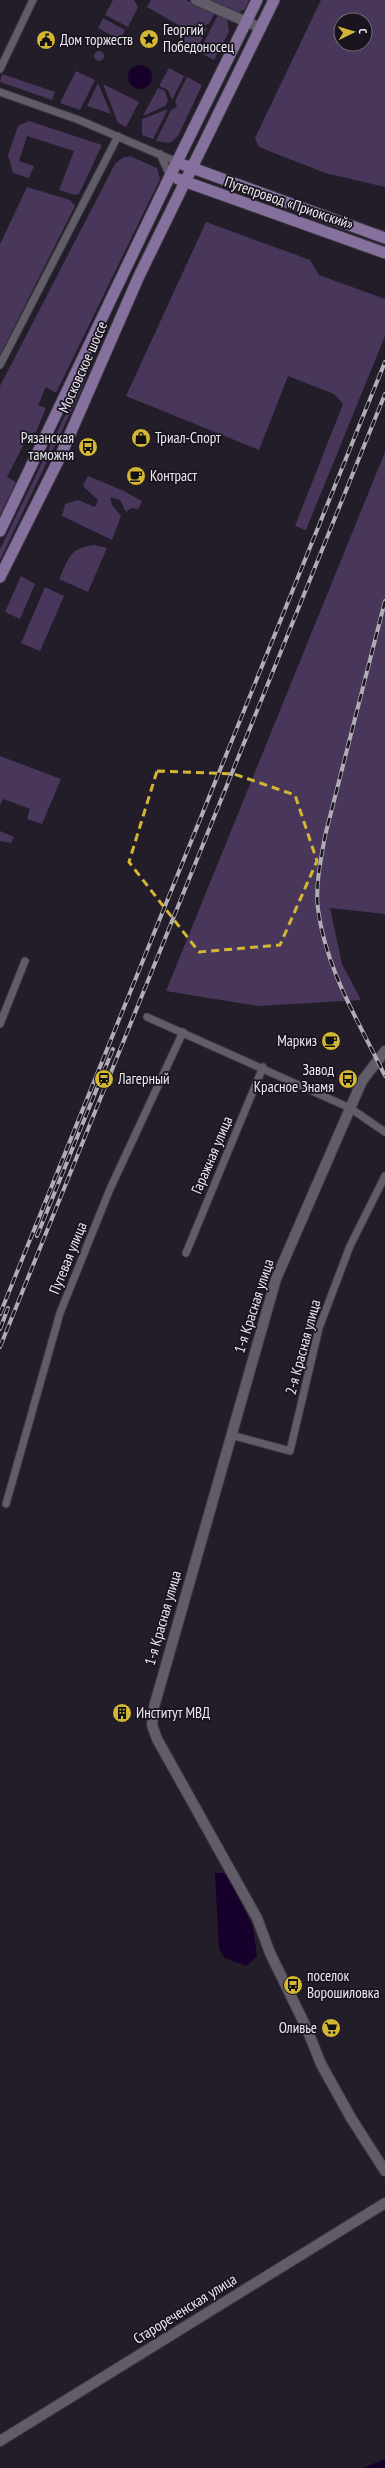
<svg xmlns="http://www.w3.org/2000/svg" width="385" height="2468" viewBox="0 0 385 2468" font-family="'PT Sans Narrow',sans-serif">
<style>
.green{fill:#48375b;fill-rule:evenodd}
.water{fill:#17002b}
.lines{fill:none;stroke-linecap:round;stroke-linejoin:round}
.street-casing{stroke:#3d3942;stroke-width:9}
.secondary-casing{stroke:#3d3942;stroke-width:12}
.primary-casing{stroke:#3d3942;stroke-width:13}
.street{stroke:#625c69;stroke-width:7}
.secondary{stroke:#625c69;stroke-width:10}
.primary{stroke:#86709e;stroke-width:11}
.rail-casing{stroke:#b1adb6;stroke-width:4}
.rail{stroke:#19141e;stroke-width:2.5;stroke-dasharray:8;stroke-linecap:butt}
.marked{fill:none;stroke:#d4b635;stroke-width:3;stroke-dasharray:8 5;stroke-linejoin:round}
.labels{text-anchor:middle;stroke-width:3.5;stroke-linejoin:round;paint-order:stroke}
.poi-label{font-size:15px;fill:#ede9f1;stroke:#19141e;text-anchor:start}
.street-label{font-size:15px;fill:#ede9f1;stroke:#19141e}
</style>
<rect width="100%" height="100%" fill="#221d28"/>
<path class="green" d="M113,0H134L138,7L128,27L105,15Z
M151,0H185L216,11L209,24L187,30L147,7Z
M206,0H249L245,9L239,12Z
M321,0H385V187L325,173L259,147L255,138ZM341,20H365V44H341Z
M219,13L227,18L229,32L214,60L199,52Z
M103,18L125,30L120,40L98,28Z
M207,28L196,51L182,43L187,33Z
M94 56a5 5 0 1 1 10 0a5 5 0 1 1-10 0Z
M169,68L184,76L172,100L168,90L159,86Z
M76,71L95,80L80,110L60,103Z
M2,74L55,92L52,100L0,82Z
M187,77L202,85L178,136L170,143L156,141L171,110L177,107L175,101Z
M98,83L111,114L87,106Z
M103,84L139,102L126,127L118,123Z
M158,88L165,91L168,101L165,106L143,116Z
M168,109L153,139L142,135V119Z
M29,121L102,145L79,194L75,195L59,190L74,151L27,136L19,161L34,166L29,178L13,173L8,155L18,126Z
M130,156L157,168L160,179L56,393L46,387L38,405L46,408L36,432L29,434L7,477L16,482L0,515V386L115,164L122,158Z
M27,187L70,200L75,206L0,355V244Z
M206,222L310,260L319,275L385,299V336L306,530L295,526L343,404L334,394L288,376L259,450L126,396Z
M97,350L79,395L0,560V549Z
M385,452V914L330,908L342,964L361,1000L258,1006L166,991Z
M88,476L124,491L142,501L138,509L131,508L126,512L120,500L110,497L112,505L121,516L112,540L62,516L65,504L78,500L95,507L98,500L83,486Z
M94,545L107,548L88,592L59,579C70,557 68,549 94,545Z
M21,576L35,584L20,619L5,612Z
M45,587L64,596L40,651L21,643Z
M0,756L61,779L42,824L27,819L30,809L3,799L0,805Z
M0,831L14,837L11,843L0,841Z"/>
<path class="water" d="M128 77a12 12 0 1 1 24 0a12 12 0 1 1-24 0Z
M215,1873H224L229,1878L253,1927L257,1957L246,1966L225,1958L219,1949Z
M385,2459V2468H363Z"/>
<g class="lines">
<defs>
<path id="street" d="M0,69L33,0
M0,92L79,120L177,162
M160,154L170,176
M0,365L118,136
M147,1017L350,1108L385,1132
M0,1024L25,961
M186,1253L263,1067
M231,1435L290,1451L319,1328L350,1246L385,1176
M6,1504L60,1313L110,1189L183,1032"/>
<path id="secondary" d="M196,0L261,28
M385,1051L362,1081L276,1279L154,1707L152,1725L157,1739L257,1918L270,1953L307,2029L321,2064L351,2118L385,2171
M0,2441L385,2203"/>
<path id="primary" d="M184,165L385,238
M178,179L385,253
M0,531L170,176L257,0
M0,577L60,457L139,276L274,0"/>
</defs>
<use href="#street" class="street-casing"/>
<use href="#secondary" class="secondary-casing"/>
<use href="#primary" class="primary-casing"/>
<use href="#street" class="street"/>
<use href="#secondary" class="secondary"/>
<use href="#primary" class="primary"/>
<defs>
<path id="rail" d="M385,601L325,836C321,859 315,886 318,909C326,970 359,1022 385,1076
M37,1236L113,1049
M0,1314L385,362
M0,1329L8,1308
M0,1347L385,394"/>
</defs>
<use href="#rail" class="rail-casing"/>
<use href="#rail" class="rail"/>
</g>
<path class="marked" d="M157,771L234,774L295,795L317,861L280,945L199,952L129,862Z"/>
<defs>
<symbol id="sight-disc" viewBox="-11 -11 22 22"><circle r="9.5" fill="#d4b635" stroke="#19141e"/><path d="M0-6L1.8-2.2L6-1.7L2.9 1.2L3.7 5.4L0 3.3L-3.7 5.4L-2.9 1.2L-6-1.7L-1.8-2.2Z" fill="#111"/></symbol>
<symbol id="civic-disc" viewBox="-11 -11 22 22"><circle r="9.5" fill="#d4b635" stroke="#19141e"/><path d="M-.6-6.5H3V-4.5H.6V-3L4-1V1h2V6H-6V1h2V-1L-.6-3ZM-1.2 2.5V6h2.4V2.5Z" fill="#111"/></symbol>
<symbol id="shop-disc" viewBox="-11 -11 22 22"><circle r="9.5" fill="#d4b635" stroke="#19141e"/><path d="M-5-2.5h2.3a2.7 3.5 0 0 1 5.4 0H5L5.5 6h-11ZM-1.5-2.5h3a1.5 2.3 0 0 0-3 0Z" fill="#111"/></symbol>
<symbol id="bus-disc" viewBox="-11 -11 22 22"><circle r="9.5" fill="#d4b635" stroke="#19141e"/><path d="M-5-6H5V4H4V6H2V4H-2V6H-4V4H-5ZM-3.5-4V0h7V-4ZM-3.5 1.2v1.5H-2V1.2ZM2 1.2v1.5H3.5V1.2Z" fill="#111"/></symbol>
<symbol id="cafe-disc" viewBox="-11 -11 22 22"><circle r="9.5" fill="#d4b635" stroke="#19141e"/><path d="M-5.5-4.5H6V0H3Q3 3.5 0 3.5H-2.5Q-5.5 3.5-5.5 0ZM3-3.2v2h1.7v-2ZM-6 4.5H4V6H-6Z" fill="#111"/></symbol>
<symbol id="station-disc" viewBox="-11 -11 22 22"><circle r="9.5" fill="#d4b635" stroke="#19141e"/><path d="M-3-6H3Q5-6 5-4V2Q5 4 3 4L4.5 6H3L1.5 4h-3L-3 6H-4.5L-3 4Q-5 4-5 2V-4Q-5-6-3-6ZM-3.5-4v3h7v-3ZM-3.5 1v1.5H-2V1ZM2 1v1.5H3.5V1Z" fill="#111"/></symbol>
<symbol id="building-disc" viewBox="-11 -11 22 22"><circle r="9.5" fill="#d4b635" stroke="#19141e"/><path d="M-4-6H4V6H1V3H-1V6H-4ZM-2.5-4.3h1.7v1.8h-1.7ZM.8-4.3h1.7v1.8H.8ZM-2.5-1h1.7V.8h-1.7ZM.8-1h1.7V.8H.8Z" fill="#111"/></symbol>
<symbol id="supermarket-disc" viewBox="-11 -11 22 22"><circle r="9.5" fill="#d4b635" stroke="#19141e"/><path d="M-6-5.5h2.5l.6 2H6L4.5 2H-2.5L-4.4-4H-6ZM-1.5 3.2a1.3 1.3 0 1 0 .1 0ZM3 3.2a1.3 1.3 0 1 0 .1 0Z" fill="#111"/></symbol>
</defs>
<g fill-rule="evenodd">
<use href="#sight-disc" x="138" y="28" width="22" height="22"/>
<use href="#civic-disc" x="35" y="29" width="22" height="22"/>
<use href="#shop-disc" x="130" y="427" width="22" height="22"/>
<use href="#bus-disc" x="77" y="436" width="22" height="22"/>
<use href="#cafe-disc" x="125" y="465" width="22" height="22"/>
<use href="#cafe-disc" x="320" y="1030" width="22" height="22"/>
<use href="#station-disc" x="93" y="1068" width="22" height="22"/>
<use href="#bus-disc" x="337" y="1068" width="22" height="22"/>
<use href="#building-disc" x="111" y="1702" width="22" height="22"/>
<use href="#bus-disc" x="282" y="1974" width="22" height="22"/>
<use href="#supermarket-disc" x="320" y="2017" width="22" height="22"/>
</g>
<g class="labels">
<g class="poi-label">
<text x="163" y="35">Георгий<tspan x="163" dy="17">Победоносец</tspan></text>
<text x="60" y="45">Дом торжеств</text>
<text x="74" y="443" text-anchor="end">Рязанская<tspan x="74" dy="17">таможня</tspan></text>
<text x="155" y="443">Триал-Спорт</text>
<text x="150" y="481">Контраст</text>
<text x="317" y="1046" text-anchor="end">Маркиз</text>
<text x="334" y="1075" text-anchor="end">Завод<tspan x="334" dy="17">Красное Знамя</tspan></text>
<text x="118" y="1084">Лагерный</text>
<text x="136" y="1718">Институт МВД</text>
<text x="307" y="1981">поселок<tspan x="307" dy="17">Ворошиловка</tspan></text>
<text x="317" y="2033" text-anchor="end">Оливье</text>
</g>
<g class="street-label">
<text transform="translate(289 203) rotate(19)" y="5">Путепровод «Приокский»</text>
<text transform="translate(83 367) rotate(-66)" y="5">Московское шоссе</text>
<text transform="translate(212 1155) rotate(-67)" y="5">Гаражная улица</text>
<text transform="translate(68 1258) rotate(-68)" y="5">Путевая улица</text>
<text transform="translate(254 1306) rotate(-72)" y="5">1-я Красная улица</text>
<text transform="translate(303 1347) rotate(-75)" y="5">2-я Красная улица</text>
<text transform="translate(163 1618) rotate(-74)" y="5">1-я Красная улица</text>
<text transform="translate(185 2309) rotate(-32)" y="5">Старореченская улица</text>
</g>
</g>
<g transform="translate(353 32) rotate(85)"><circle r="19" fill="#19141e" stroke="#6e6972"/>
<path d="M0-3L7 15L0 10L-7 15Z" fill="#d4b635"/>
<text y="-6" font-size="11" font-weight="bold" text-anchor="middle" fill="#ede9f1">С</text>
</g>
</svg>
